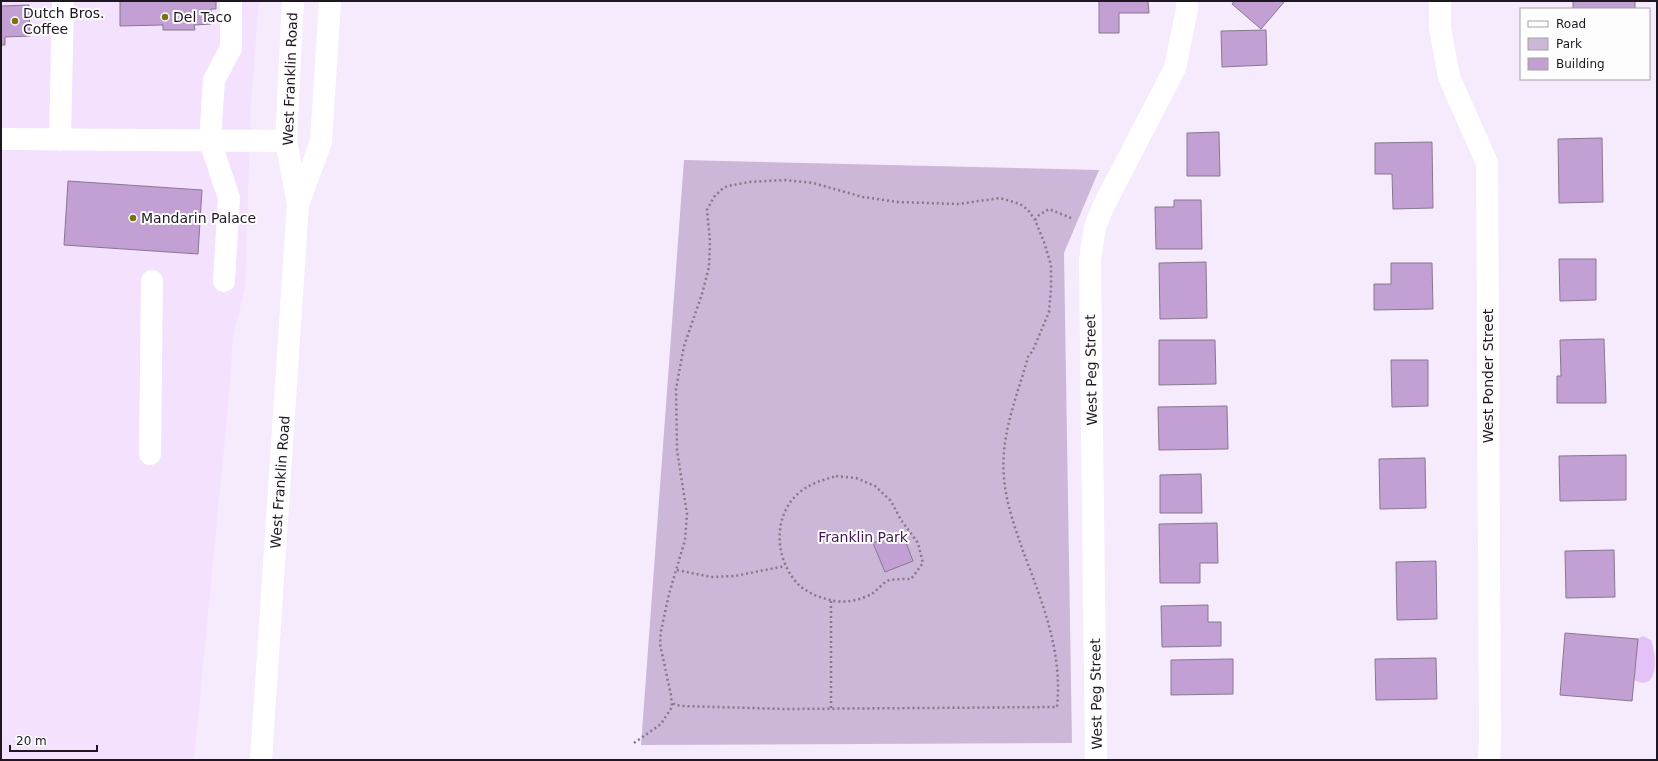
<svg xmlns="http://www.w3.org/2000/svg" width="1658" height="761" viewBox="0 0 1658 761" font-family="'DejaVu Sans',sans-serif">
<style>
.built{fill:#f3e1fe}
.green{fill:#ccb7d8}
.water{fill:#e4c2f7}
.building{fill:#c2a0d3;stroke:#887791}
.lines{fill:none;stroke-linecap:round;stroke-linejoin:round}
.path{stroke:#837a88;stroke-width:2.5;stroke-dasharray:2 3;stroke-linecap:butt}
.minor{stroke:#fff;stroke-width:22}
.poi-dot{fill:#7a7112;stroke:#fdfdfd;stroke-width:1.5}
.labels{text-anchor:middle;stroke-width:4;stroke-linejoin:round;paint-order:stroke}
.poi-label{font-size:14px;fill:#1e1722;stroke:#fdfdfd;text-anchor:start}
.street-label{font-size:14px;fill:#1e1722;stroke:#fdfdfd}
.park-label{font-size:14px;fill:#411653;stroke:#fdfdfd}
</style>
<rect width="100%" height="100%" fill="#f6ebfd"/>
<path class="built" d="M1,1H259L251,103L245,288L233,337L228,406L194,760H1Z"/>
<path class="green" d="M684,160L1099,170L1064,253L1072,743L641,745Z"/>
<path class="water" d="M1643,636L1651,640C1658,658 1658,696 1631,678L1635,640Z"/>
<path class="building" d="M120,1H216V9H211V24L194,25L195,30H163V25L120,26Z
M1099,1H1148L1149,13H1119V33H1099Z
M1234,1H1285L1261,29L1232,4Z
M1573,1H1635V9H1573Z
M29,5L30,36L5,37V45H1V6Z
M1266,30L1267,65L1222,67L1221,31Z
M1219,132L1220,176H1187V133Z
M1602,138L1603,202L1559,203L1558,139Z
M1432,142L1433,208L1393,209L1392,174H1375V143Z
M68,181L202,190L198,254L64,245Z
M1174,200H1201L1202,249H1156L1155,207H1174Z
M1559,259H1596V300L1560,301Z
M1206,262L1207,318L1160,319L1159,263Z
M1391,263H1432L1433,309L1374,310V284H1391Z
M1604,339L1606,403H1557V376H1561L1560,340Z
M1159,340H1215L1216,384L1159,385Z
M1391,360H1428V406L1392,407Z
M1227,406L1228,449L1159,450L1158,407Z
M1626,455V500L1560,501L1559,456Z
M1425,458L1426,508L1380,509L1379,459Z
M1201,474L1202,513H1160V475Z
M1217,523L1218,563H1200V583H1160L1159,524Z
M902,532L913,561L885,572L873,543Z
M1614,550L1615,597L1566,598L1565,551Z
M1436,561L1437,619L1397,620L1396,562Z
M1208,605V622H1221V646L1162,647L1161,606Z
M1565,633L1638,639L1632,701L1560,695Z
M1436,658L1437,699L1376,700L1375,659Z
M1233,659V694L1171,695V660Z"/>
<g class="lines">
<path class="path" d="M1035,220L1039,215L1049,209L1071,218
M836,476L856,478L875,486L891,501L901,520L918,543L923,563L911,579C905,579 897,579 890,580C884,581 879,589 873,593C862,600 843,604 830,600C817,597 804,591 796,582C774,556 773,514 800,492C811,483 823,480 836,476Z
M677,570L711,577L735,576L785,566
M831,708V601
M634,743L661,724L672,707L671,695L660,644L661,631L669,594L685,540L687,514L677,450L676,389L684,346L702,294L709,267L710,241L707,210L714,197L723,188L728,186L749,182L785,180L813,183L863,197L898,202L958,204L1000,198L1020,204L1028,210L1035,220L1044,242L1051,265V288L1049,312L1033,350L1028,357C1017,397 1000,435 1004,478C1006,503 1015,528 1023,551C1042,601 1063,653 1057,707L784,709L683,706L675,705L672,702"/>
<path class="minor" d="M1440,1V27L1449,77L1487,163L1490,740L1489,760
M1,139L286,141
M60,140L63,1
M298,204L321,142L330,1
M224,281L229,198L210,141L214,80L231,48V1
M150,454L152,281
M261,760L298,204L286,141L293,1
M1096,760L1090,260L1095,227L1103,207L1175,68L1187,9V1"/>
</g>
<g class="poi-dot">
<circle cx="165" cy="17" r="4"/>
<circle cx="15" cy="21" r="4"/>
<circle cx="133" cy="218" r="4"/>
</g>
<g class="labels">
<g class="poi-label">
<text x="23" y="18">Dutch Bros.<tspan x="23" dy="16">Coffee</tspan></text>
<text x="173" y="22">Del Taco</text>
<text x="141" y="223">Mandarin Palace</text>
</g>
<g class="street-label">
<text transform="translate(290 79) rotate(-88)" y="5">West Franklin Road</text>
<text transform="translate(1091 370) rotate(-91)" y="5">West Peg Street</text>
<text transform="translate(1488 376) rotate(-90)" y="5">West Ponder Street</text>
<text transform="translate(280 482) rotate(-86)" y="5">West Franklin Road</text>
<text transform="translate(1096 694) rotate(-91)" y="5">West Peg Street</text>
</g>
<g class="park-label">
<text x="863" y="542">Franklin Park</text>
</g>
</g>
<rect width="1658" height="761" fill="none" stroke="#1e1722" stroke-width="4"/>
<rect x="1520" y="8" width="130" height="72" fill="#fdfdfd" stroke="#a4a1a5"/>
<rect x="1528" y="21" width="20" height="6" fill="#ffffff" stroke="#a4a1a5"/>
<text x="1556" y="28" font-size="12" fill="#1e1722">Road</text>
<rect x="1528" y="38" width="20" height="12" fill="#ccb7d8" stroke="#a4a1a5"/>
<text x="1556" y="48" font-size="12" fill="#1e1722">Park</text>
<rect x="1528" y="58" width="20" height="12" fill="#c2a0d3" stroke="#a4a1a5"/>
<text x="1556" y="68" font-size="12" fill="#1e1722">Building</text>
<path d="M10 745v6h87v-6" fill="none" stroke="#1e1722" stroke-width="2"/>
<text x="16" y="745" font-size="12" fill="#1e1722" stroke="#fdfdfd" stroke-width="3" paint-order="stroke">20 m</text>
</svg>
